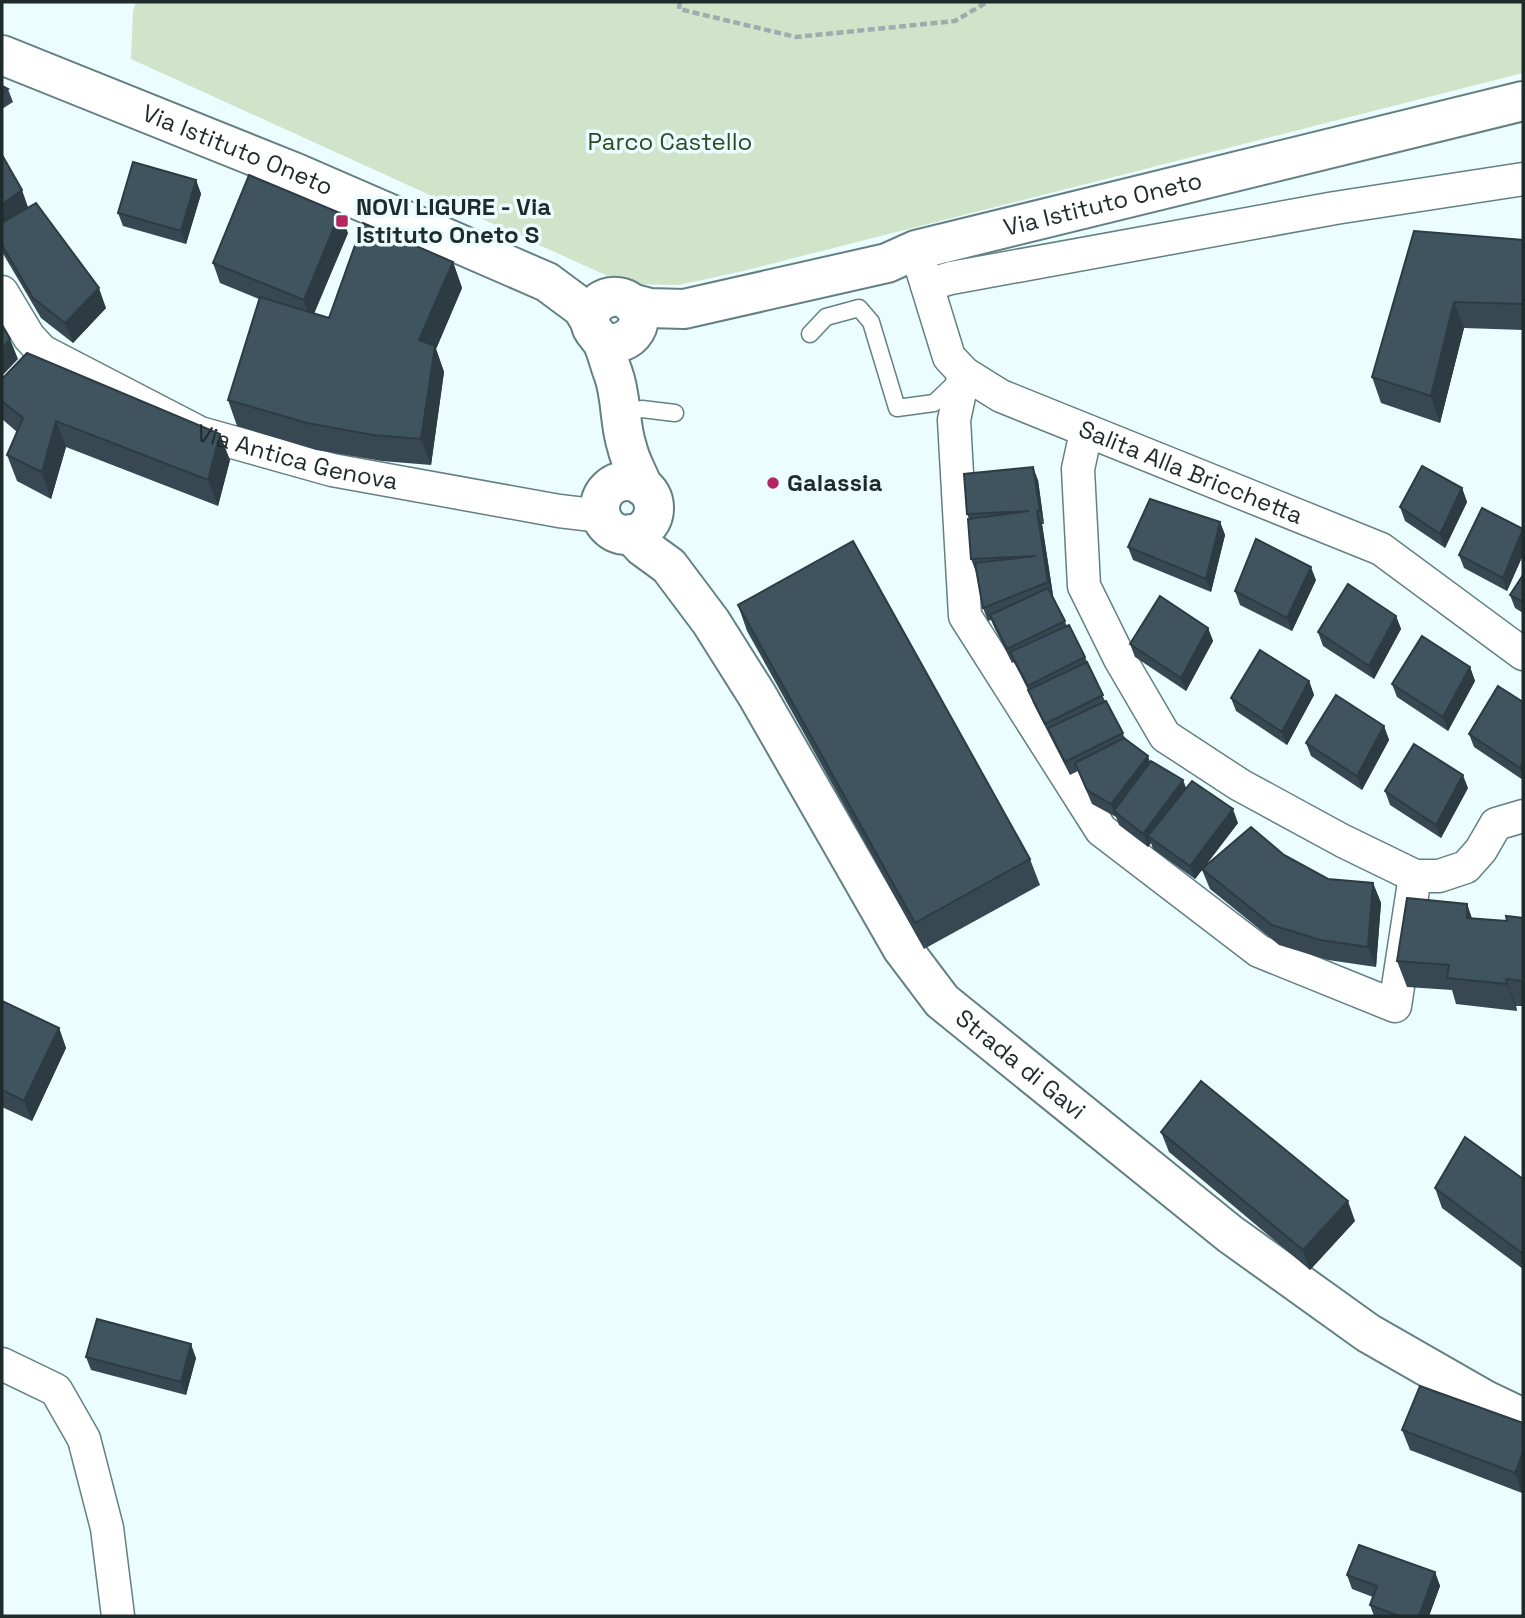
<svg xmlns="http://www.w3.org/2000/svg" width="1525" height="1618" viewBox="0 0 1525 1618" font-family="'Space Grotesk',sans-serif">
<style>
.green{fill:#d0e4ca}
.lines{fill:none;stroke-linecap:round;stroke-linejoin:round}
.service-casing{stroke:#658083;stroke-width:19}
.minor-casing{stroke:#658083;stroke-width:35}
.secondary-casing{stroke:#658083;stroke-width:42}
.path{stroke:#9dacae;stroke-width:4.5;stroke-dasharray:7 3.5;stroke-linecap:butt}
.service{stroke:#fff;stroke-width:16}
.minor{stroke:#fff;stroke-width:32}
.secondary{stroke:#fff;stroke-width:38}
.wall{fill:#374853}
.shaded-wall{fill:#2d3b43}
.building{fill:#405460;stroke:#2d3b43;stroke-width:2}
.poi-dot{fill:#b3265f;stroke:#ebfdff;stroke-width:2.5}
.labels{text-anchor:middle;stroke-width:7;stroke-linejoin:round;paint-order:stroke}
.park-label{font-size:24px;fill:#2b4c22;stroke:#ebfdff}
.street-label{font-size:24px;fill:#1f2a2b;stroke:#ebfdff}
.poi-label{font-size:24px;font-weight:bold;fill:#1f2a2b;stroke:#ebfdff;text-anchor:start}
</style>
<rect width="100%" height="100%" fill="#ebfdff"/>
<path class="green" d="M136,2H1523V73L739,272L679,285L625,284L131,59L133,11Z"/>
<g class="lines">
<defs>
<path id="service" d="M810,334L826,317L859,308L871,322L897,408L934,403L958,380
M621,414L642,409L675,413"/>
<g id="minor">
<path id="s1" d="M916,250L949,357L964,373L1001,396L1381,549L1523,654"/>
<path d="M927,285L951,278L1335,208L1523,179"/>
<path id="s2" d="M2,292L29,337L42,351L200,433L332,470L559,511L601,516"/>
<path d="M964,373L954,420L965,616L1101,830L1259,951L1395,1006L1415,876"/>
<path d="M1086,432L1078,469L1084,586L1120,659L1165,736L1240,785L1343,841L1415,876H1439L1466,867L1481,850L1496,824L1523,816"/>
<path d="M2,1364L56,1390L84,1439L107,1528L118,1616"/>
</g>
<g id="secondary">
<path id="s3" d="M2,55L296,173L547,282L582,308L590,321"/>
<path id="s4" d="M631,303L650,308L684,309L887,263L916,250L1523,101"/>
<path d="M601,340C625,352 652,324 631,303C626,298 618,296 611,297C600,299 591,307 590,319C590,330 597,334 602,342C607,351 609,363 613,373C622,397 619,423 627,447C630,461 638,474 643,487"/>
<circle cx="627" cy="508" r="27"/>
<path id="s5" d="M631,534L643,547L669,566L711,622L757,695L902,948L942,1001L1230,1234L1368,1333L1485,1400L1523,1418"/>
</g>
</defs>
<use href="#service" class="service-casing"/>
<use href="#minor" class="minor-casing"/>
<use href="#secondary" class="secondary-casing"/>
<path class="path" d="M680,2L679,9L796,37L955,21L987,2"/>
<use href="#service" class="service"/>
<use href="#minor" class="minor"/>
<use href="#secondary" class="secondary"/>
</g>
<path class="wall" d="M2,86L8,89L13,102L2,109Z
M2,155L28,208L106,308L73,343L41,318L2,252Z
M196,180L201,194L186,244L123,226L118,213Z
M348,233L314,314L329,318L453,262L462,288L436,349L444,372L431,465L382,461L316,450L237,426L228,400L259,299L220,283L213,263Z
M1523,240V330L1464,328L1440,423L1381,403L1372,377Z
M2,379L230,460L218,506L66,447L51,499L17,481L7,455L17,432L2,419Z
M1038,480L1044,524H1042L1053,595H1052L1067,626L1085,657L1105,701L1125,738L1150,762L1183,780L1186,788L1238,823L1203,869L1284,855L1328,879L1373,883L1381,903L1376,967L1328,960L1279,945L1210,889L1202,870L1195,879L1153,849L1151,843L1148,847L1119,825L1116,817L1092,804L1078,771L1070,775L1033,703L1030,694L1014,662L1012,663L995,629L991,620L988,621L983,608L976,572L971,559L969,519L967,514Z
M1462,488L1467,502L1445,548L1405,521L1400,507Z
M1220,522L1225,535L1211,592L1133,560L1128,547Z
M1523,529V555L1507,591L1464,568L1459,555Z
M1523,575V613L1515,608L1510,595Z
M1316,580L1292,631L1240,605L1235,591Z
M738,605L1030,859L1040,885L924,949L747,631Z
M1396,616L1401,629L1374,679L1323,646L1318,632Z
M1208,628L1213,641L1186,691L1135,657L1130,644Z
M1470,667L1475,681L1448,731L1397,697L1392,684Z
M1309,681L1314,695L1287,745L1236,711L1231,698Z
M1523,702V780L1474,747L1469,734Z
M1384,726L1389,740L1362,790L1311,756L1306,743Z
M1468,788L1441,838L1390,805L1385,791Z
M1467,904L1472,919L1507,921L1523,918V1006H1516L1517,1011L1456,1004L1452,990L1407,987L1397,961Z
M2,1001L59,1028L66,1048L32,1121L2,1107Z
M1161,1132L1355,1221L1310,1270L1169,1152Z
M1523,1179V1269L1442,1208L1435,1188Z
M86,1357L196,1358L186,1395L91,1370Z
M1523,1423V1490L1522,1493L1410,1450L1402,1430Z
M1435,1572L1440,1586L1429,1616H1374L1370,1605L1373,1597L1352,1589L1347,1575Z"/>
<path class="shaded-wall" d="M196,180L201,194L186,244L181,231Z
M22,190L29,210L2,228V204Z
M340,213L348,233L311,320L304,300Z
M453,262L462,288L436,349L444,372L431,465L421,439L419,340Z
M99,288L106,308L73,343L65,323Z
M1454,302L1464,328L1440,423L1431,396Z
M10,339L18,359L2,376V349Z
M56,421L66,447L51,499L42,472Z
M220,434L230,460L218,506L208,480Z
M1033,467L1038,480L1044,524L1040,511Z
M1462,488L1467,502L1445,548L1440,534Z
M1037,511L1042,524L1053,595L1048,582Z
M1220,522L1225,535L1211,592L1206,579Z
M1523,530V555L1507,591L1503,578Z
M1311,567L1316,580L1292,631L1287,618Z
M1396,616L1401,629L1374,679L1369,666Z
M1208,628L1213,641L1186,691L1181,678Z
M1470,667L1475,681L1448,731L1443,717Z
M1309,681L1314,695L1287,745L1282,732Z
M1384,726L1389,740L1362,790L1357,776Z
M1148,756L1153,770L1114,811L1116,817L1111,804Z
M1523,762V776L1520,768Z
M1463,775L1468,788L1441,838L1436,825Z
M1183,780L1188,794L1148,836L1151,843L1148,847L1143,834Z
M1233,809L1238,823L1195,879L1190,866Z
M1373,883L1381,903L1376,967L1368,947Z
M1467,904L1476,930L1467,918Z
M1506,979L1516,1006L1517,1011L1507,984Z
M59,1028L66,1048L32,1121L24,1101Z
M1348,1201L1355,1221L1310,1270L1303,1250Z
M191,1344L196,1358L186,1395L181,1382Z
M1523,1452V1490L1522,1493L1515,1473Z
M1435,1572L1440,1586L1429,1616H1419Z"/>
<path class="building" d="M2,86L8,89L2,92Z
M2,155L22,190L2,204Z
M133,162L196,180L181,231L118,213Z
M249,175L340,213L304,300L213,263Z
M36,203L99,288L65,323L33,298L2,245V223Z
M363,223L453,262L419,340L435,346L421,439L373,435L307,423L228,400L260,297L329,318Z
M1414,231L1523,240V304L1454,302L1431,396L1372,377Z
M2,325L10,339L2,349Z
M27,353L220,434L208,480L56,421L42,472L7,455L23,418L2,401V379Z
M1422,466L1462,488L1440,534L1400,507Z
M1033,467L1040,511H1037L1048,582L983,608L975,563L1036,556L971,559L968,519L1029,511L967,514L964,474Z
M1150,499L1220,522L1206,579L1128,547Z
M1482,508L1523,529L1503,578L1459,555Z
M1256,539L1311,567L1287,618L1235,591Z
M853,541L1030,859L915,923L738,605Z
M1523,575V602L1510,595Z
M1348,584L1396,616L1369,666L1318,632Z
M1048,588L1065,621L1007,649L990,615Z
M1160,596L1208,628L1181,678L1130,644Z
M1069,625L1085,657L1028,686L1010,652Z
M1422,636L1470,667L1443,717L1392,684Z
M1260,650L1309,681L1282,732L1231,698Z
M1087,662L1103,695L1045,724L1028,690Z
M1498,686L1523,702V762L1520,768L1469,734Z
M1336,695L1384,726L1357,776L1306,743Z
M1106,701L1123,733L1065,762L1048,728Z
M1124,738L1148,756L1111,804L1087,790L1075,763Z
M1414,744L1463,775L1436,825L1385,791Z
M1151,761L1183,780L1143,834L1114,811Z
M1192,781L1233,809L1190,866L1148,836Z
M1251,827L1284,855L1328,879L1373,883L1368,947L1320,940L1272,925L1202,869Z
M1407,898L1467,904V918L1507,921L1506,916L1523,918V981L1506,979L1507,984L1447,978L1449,965L1397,961Z
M2,1001L59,1028L24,1101L2,1090Z
M1201,1081L1348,1201L1303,1250L1161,1132Z
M1465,1137L1523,1179V1254L1435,1188Z
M97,1319L191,1344L181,1382L86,1357Z
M1420,1386L1523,1423V1452L1515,1473L1402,1430Z
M1359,1545L1435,1572L1419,1616H1399L1370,1605L1377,1586L1347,1575Z"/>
<g class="poi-dot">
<rect x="335" y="214" width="14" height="14" rx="3.5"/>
<circle cx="773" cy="483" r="7"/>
</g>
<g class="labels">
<g class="park-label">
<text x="670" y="150">Parco Castello</text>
</g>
<g class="street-label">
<text dy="8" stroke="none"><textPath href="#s3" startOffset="254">Via Istituto Oneto</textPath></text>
<text dy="8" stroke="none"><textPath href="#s4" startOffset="486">Via Istituto Oneto</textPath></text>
<text dy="8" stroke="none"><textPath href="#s2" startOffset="350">Via Antica Genova</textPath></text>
<text dy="8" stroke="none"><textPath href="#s1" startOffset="382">Salita Alla Bricchetta</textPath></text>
<text dy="8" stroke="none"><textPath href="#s5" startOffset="665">Strada di Gavi</textPath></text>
</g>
<g class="poi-label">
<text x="356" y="215">NOVI LIGURE - Via<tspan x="356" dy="28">Istituto Oneto S</tspan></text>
<text x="787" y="491">Galassia</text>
</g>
</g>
<rect width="1525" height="1618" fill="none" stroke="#1f2a2b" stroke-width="7"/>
</svg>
